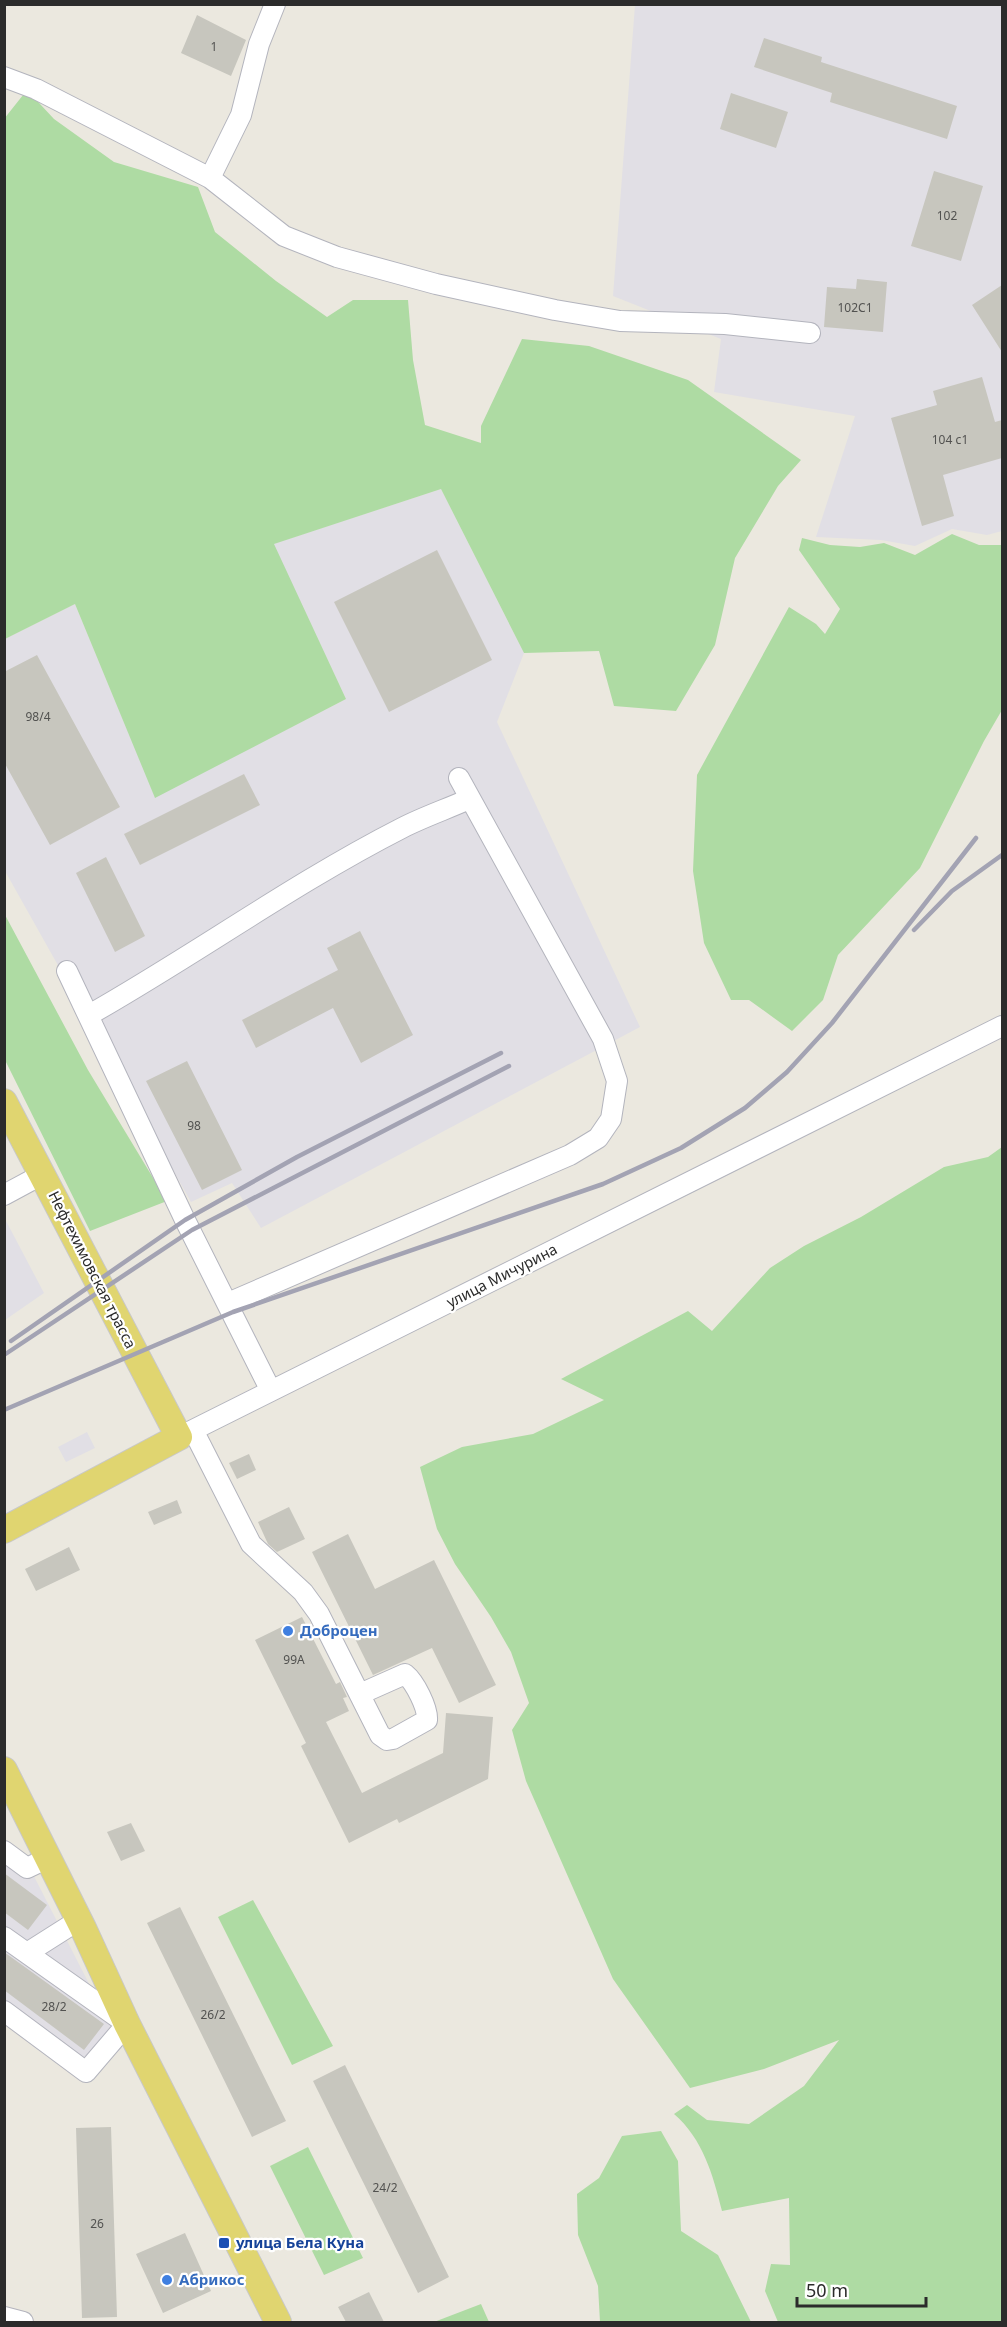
<svg xmlns="http://www.w3.org/2000/svg" width="1007" height="2327" viewBox="0 0 1007 2327" font-family="'Noto Sans',sans-serif">
<style>
.industrial{fill:#e1dfe5}
.green{fill:#aedba3}
.building{fill:#c7c6be}
.lines{fill:none;stroke-linecap:round;stroke-linejoin:round}
.minor-casing{stroke:#b3b4bd;stroke-width:22}
.major-casing{stroke:#c8c8c8;stroke-width:28}
.minor{stroke:#fff;stroke-width:20}
.major{stroke:#e0d570;stroke-width:26}
.rail{stroke:#a3a3b3;stroke-width:4.5}
.shop-dot{fill:#3f7fe0;stroke:#fff;stroke-width:2}
.transit-dot{fill:#1a4fb4;stroke:#fff;stroke-width:2}
.labels{text-anchor:middle;stroke-width:4.5;stroke-linejoin:round;paint-order:stroke}
.number-label{font-size:12px;fill:#525250}
.street-label{font-size:15px;fill:#2b2b2b;stroke:#fff}
.shop-label{font-size:15px;font-weight:bold;fill:#366cbe;stroke:#fff;text-anchor:start}
.transit-label{font-size:15px;font-weight:bold;fill:#164399;stroke:#fff;text-anchor:start}
</style>
<rect width="100%" height="100%" fill="#ebe8df"/>
<path class="industrial" d="M635,5H1002V531L987,535L952,529L915,546L881,540L816,537L855,416L714,392L721,339L613,296Z
M441,489L524,653L497,722L640,1027L261,1228L232,1183L191,1202L5,871V639L75,604L155,797L346,699L273,544Z
M5,1219L44,1293L5,1320H4Z
M87,1432L95,1448L66,1462L58,1447Z
M5,1844L14,1852L21,1851L122,2048L87,2078L5,2018Z"/>
<path class="green" d="M27,90L54,119L114,162L198,187L215,232L276,281L327,317L353,300H408L413,360L425,425L481,443V426L522,339L589,346L688,380L801,460L778,486L735,558L715,645L676,711L614,706L599,651L524,653L441,489L274,544L346,699L155,798L75,604L5,639L4,119Z
M952,534L979,545H1002V710L984,741L920,868L838,955L823,1000L792,1031L749,1000H731L704,943L693,871L697,775L789,607L816,624L825,634L840,609L799,550L802,538L830,545L860,547L884,543L915,555Z
M4,913L88,1070L167,1201L90,1231L5,1060Z
M1002,1147V2322H778L765,2291L771,2264L790,2265L789,2198L722,2211C713,2175 703,2139 674,2114L687,2105L707,2120L749,2124L804,2086L839,2040L764,2069L690,2088L613,1979L526,1781L512,1730L529,1703L511,1652L491,1617L455,1564L437,1529L420,1467L462,1447L533,1434L604,1400L561,1379L688,1311L712,1331L770,1268L804,1246L861,1217L944,1167L988,1157Z
M253,1900L333,2046L292,2065L218,1917Z
M661,2131L678,2161L681,2231L718,2255L751,2322H600L598,2286L578,2235L577,2194L599,2178L622,2136Z
M308,2147L363,2258L324,2275L270,2166Z
M481,2304L489,2322H434Z"/>
<path class="building" d="M197,15L246,40L231,76L181,53Z
M764,38L822,57L821,62L957,106L947,139L830,102L832,93L754,67Z
M731,93L788,112L776,148L720,129Z
M934,171L983,186L961,261L911,246Z
M857,279L887,282L883,332L824,327L827,287L856,289Z
M1002,285V352L972,305Z
M982,377L995,422L1002,420V458L943,475L954,516L922,526L891,418L937,405L933,391Z
M437,550L492,660L389,712L334,602Z
M37,655L120,807L50,845L4,762V672Z
M244,774L260,805L140,865L124,834Z
M106,857L145,936L115,952L76,873Z
M360,931L413,1035L361,1063L333,1008L256,1048L242,1020L338,970L327,948Z
M187,1061L242,1170L202,1190L146,1081Z
M249,1454L256,1470L237,1479L229,1463Z
M177,1500L182,1513L154,1525L148,1512Z
M289,1507L305,1539L277,1552L268,1544L258,1522Z
M348,1534L375,1589L434,1560L496,1685L459,1703L432,1648L373,1675L312,1552Z
M69,1547L80,1570L36,1591L25,1569Z
M302,1617L336,1684L340,1682L347,1697L343,1698L349,1711L326,1722L362,1793L443,1753L446,1713L493,1717L488,1779L399,1823L397,1819L349,1843L301,1746L306,1743L255,1640Z
M131,1823L145,1851L121,1861L107,1832Z
M4,1873L47,1905L28,1930L4,1912Z
M180,1907L286,2121L252,2137L147,1923Z
M4,1952L104,2024L84,2050L4,1990Z
M345,2065L449,2277L418,2293L313,2081Z
M111,2127L117,2317L82,2318L76,2128Z
M185,2233L211,2291L163,2313L136,2254Z
M369,2292L384,2322H346L338,2307Z"/>
<g class="lines">
<defs>
<path id="minor" d="M4,77L36,89L210,178L284,236L337,257L436,284L555,310L620,321L725,324L810,333
M210,178L241,115L259,44L275,4
M67,971L185,1220L271,1391
M89,1015C195,955 294,883 402,828C423,817 447,809 469,799
M4,1195L43,1174
M228,1303L570,1155L598,1138L611,1119L617,1081L603,1039L459,778
M193,1430L251,1544L303,1592L319,1614L380,1735L387,1740L393,1739L427,1720C428,1708 415,1682 405,1674L360,1694
M179,1437L1002,1026
M4,1851L27,1868L48,1858
M4,1937L127,2024L86,2072L4,2011
M27,1953L79,1920
M4,2317L23,2322"/>
<path id="major" d="M4,1102L179,1437L4,1530
M4,1770L83,1928L127,2024L278,2322"/>
</defs>
<use href="#minor" class="minor-casing"/>
<use href="#major" class="major-casing"/>
<use href="#minor" class="minor"/>
<use href="#major" class="major"/>
<path class="rail" d="M914,930L952,891L1002,855
M11,1341L185,1220L297,1157L501,1053
M4,1355L192,1230L509,1066
M4,1410L233,1312L603,1184L681,1148L745,1108L787,1072L832,1023L976,838"/>
</g>
<g class="shop-dot">
<circle cx="288" cy="1631" r="6"/>
<circle cx="167" cy="2280" r="6"/>
</g>
<rect class="transit-dot" x="218" y="2237" width="12" height="12" rx="3"/>
<g class="labels">
<g class="number-label">
<text x="214" y="51">1</text>
<text x="947" y="220">102</text>
<text x="855" y="312">102С1</text>
<text x="950" y="444">104 с1</text>
<text x="38" y="721">98/4</text>
<text x="194" y="1130">98</text>
<text x="294" y="1664">99А</text>
<text x="54" y="2011">28/2</text>
<text x="213" y="2019">26/2</text>
<text x="385" y="2192">24/2</text>
<text x="97" y="2228">26</text>
</g>
<g class="street-label">
<text transform="translate(92 1270) rotate(63)" y="5">Нефтехимовская трасса</text>
<text transform="translate(502 1276) rotate(-27)" y="5">улица Мичурина</text>
</g>
<g class="shop-label">
<text x="300" y="1636">Доброцен</text>
<text x="179" y="2285">Абрикос</text>
</g>
<g class="transit-label">
<text x="236" y="2248">улица Бела Куна</text>
</g>
</g>
<rect width="1007" height="2327" fill="none" stroke="#2b2b2b" stroke-width="12"/>
<path d="M797 2297v9h129v-9" fill="none" stroke="#2b2b2b" stroke-width="3"/>
<text x="806" y="2297" font-size="18" fill="#2b2b2b" stroke="#ffffff" stroke-width="4.5" paint-order="stroke">50 m</text>
</svg>
